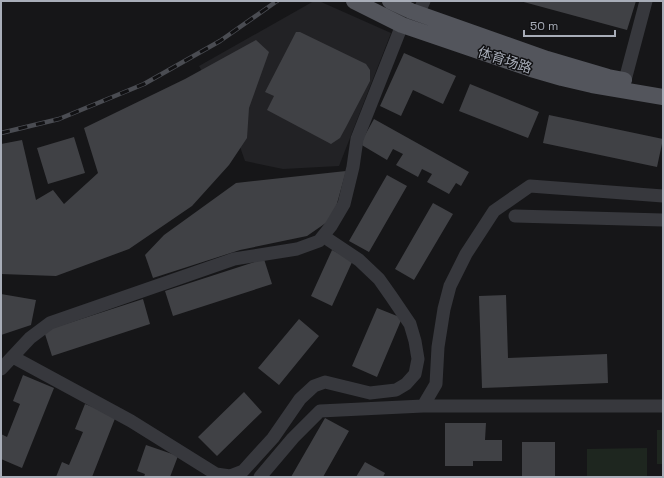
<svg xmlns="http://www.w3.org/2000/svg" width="664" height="478" viewBox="0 0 664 478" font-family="'Space Grotesk','Noto Sans SC',sans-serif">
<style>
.built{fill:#222225}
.green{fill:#1e261f}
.building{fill:#404145}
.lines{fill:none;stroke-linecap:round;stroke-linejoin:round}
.minor{stroke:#37383d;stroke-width:13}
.major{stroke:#53555c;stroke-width:16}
.rail-casing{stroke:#4a4c52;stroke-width:4.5}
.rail{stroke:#111113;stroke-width:3;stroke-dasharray:9;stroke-linecap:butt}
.labels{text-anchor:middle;stroke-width:3;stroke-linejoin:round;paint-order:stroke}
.street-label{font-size:14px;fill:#a8adb8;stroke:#111113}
</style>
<rect width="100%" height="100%" fill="#161618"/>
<path class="built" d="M314,1H319L391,33L339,166L283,169L245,161L231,121L199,66Z"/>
<path class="green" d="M657,430H663V464H657Z
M647,448V477H587V449Z"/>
<path class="building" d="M520,1H636L627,30Z
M296,32H300L366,64L370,70V81L346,127L340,138L331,144L267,110L274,96L265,92Z
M256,40L269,52L249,108L247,138L229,165L192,206L129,249L56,276L1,274V144L22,140L36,200L53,190L64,204L98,173L84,128L185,79Z
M404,53L456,76L443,104L413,90L401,116L380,106Z
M470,84L539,112L528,138L459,111Z
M549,115L663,139L657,167L543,143Z
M374,119L469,172L461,186L456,183L449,194L427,182L432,174L422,169L418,177L396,165L403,154L393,149L387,160L360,144Z
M74,137L85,173L48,184L37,148Z
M346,171L333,218L307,236L240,250L153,278L145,255L164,235L236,183Z
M387,175L407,186L369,252L349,241Z
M433,203L453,214L414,280L395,269Z
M332,250L353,260L332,306L311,296Z
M264,259L272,284L173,316L165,291Z
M1,294L36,300L31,325L1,335Z
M506,295L508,358L607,354L608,383L482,388L479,296Z
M143,299L150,324L52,356L44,331Z
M377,308L402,318L377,377L352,366Z
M299,319L319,336L279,385L258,368Z
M23,375L54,388L22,468L1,459V434L7,437L20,404L13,401Z
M244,392L262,412L217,456L198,437Z
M85,404L116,416L92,477H56L62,462L69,465L83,432L75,429Z
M325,418L349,431L323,477H291Z
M445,423H486L485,440H502V461H473V466H445Z
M522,442H555V477H522Z
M146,445L178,456L170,477H144L145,474L137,471Z
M365,462L385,473L383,477H356Z"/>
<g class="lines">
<path class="minor" d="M418,14L424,1
M625,80L646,1
M515,216L663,220
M13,357L131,421L216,474L230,476L243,471L273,438L300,399L314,386L325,382L370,393L396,390L406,384L415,374L418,359L415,341L410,324L391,296L379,279L359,260L323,236
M1,369L30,338L50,323L234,259L297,249L319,241L331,226L344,204L353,167L357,139L402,25
M423,406H663
M260,477L293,438L320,411L423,406L436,384L438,347L444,309L450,286L466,254L494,211L530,186L663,196"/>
<path class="major" d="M354,1L402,25L531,69L562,78L592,85L663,97
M390,1L411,11L547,59L608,77L624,80"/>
<defs>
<path id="rail" d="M1,133L59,119L144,84L220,41L277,1"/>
</defs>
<use href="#rail" class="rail-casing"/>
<use href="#rail" class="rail"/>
</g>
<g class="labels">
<g class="street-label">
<text transform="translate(505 60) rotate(18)" y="5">体育场路</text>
</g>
</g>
<rect width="664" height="478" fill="none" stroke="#a8adb8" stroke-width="4"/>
<path d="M524 30v6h91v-6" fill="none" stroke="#a8adb8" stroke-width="2"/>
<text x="530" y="30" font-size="12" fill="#a8adb8" stroke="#111113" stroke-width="3" paint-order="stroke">50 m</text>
</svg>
